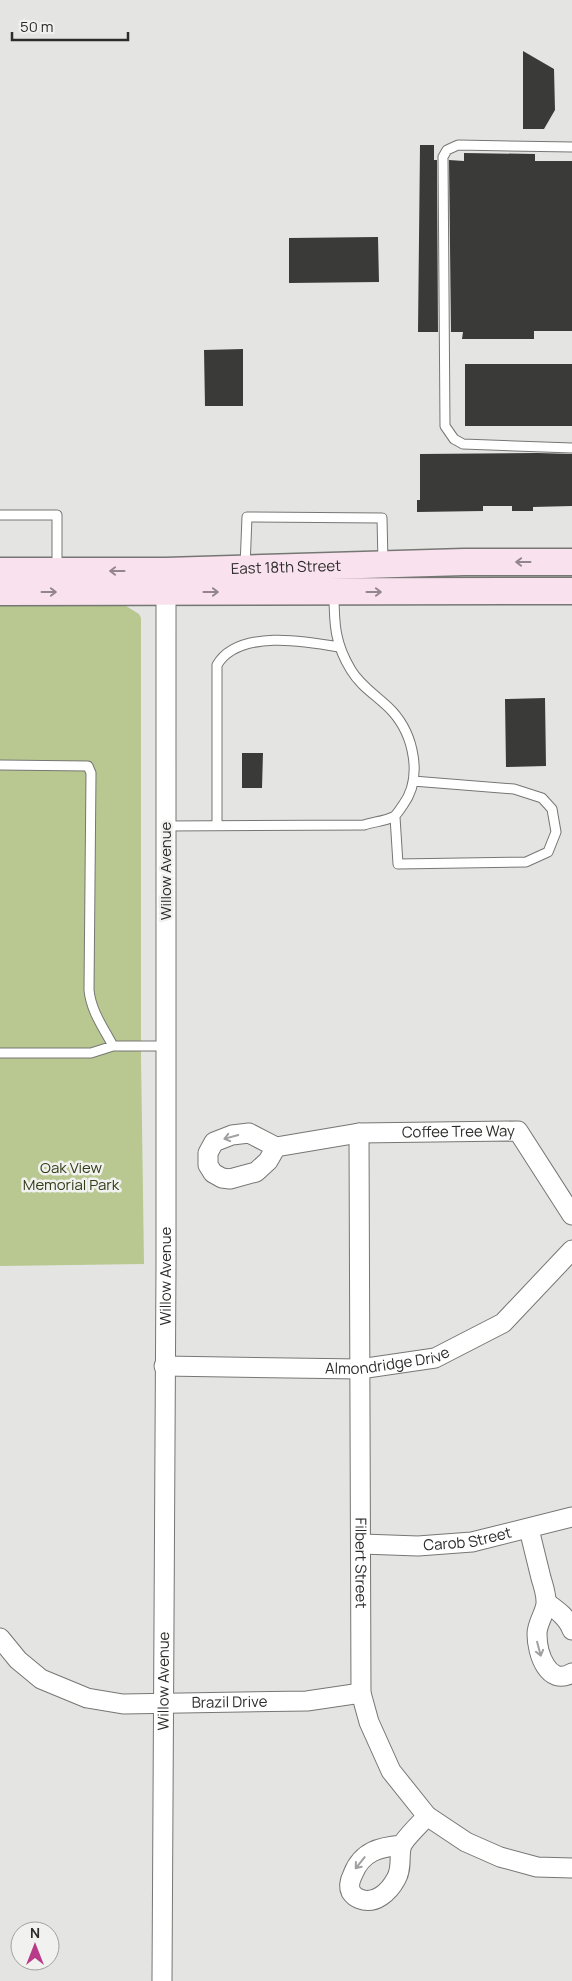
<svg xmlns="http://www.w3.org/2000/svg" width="572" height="1981" viewBox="0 0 572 1981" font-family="Manrope,sans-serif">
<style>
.green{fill:#b8c890}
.building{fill:#3a3b39}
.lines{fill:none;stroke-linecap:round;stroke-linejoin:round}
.service-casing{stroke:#767774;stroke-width:11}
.minor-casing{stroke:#767774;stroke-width:21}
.secondary-casing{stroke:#767774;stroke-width:29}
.service{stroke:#fff;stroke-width:9}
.minor{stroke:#fff;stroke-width:19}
.secondary{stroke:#f9e1ee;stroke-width:26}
.oneway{stroke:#92868c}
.oneway2{stroke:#a0a0a0}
.labels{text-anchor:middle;stroke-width:5;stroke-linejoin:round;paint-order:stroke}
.street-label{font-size:15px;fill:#2c2c2b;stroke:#f1f2ef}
.park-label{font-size:15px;fill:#333c17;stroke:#f1f2ef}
</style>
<rect width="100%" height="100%" fill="#e4e5e2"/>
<path class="green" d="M0,606H126L139,614L141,618V1056L144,1264L0,1266Z"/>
<path class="building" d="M523,51L554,69L555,110L544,129H523Z
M420,145H434V160H437L438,332H418Z
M464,153L535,154V161H572V331H534V339H462L463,332H451L449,160L464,161Z
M378,237L379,282L289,283V238Z
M243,349V406H205L204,350Z
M465,364H572V426H465Z
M538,453L572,454V506L533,507V511H512V506H483V511L417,512V500H420V454Z
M545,698L546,766L506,767L505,699Z
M242,753H263L262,788H242Z"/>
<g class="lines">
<defs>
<path id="service" d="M572,147L458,145L447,150L443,157L445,426L454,439L463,444L572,448
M0,515H57V568
M245,567L247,517L382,518L383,562
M0,765L88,766L91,773L89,990C91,1011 103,1027 113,1046
M395,817L398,864L526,862L548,852L556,832L552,809L542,798L514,789L413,781
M217,825V665C238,629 306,641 339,647
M166,826L364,825C373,822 385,821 393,817C397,815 400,809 403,805C423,778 414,735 392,711C379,697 361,687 351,670C335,644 334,624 334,593
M0,1053H91L113,1046H166"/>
<g id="minor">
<path id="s1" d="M359,1133L361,1693L369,1722L391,1771L427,1816L466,1842L500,1857L537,1867L572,1868"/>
<path id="s2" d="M276,1147L268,1161L256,1172L230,1179L222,1178L213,1173L208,1165V1153L214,1142L232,1135L249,1133L276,1147L359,1133L518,1131L572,1215"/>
<path id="s3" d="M164,1366L360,1369L435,1358L503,1323L572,1250"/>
<path d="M529,1529C533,1545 537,1562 541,1578C543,1585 546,1593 546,1601C547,1611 537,1622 537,1634C537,1653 548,1687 572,1673"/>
<path id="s4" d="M362,1544L418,1546L472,1542L572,1517"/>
<path d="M547,1603C557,1610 568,1618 572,1630"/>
<path id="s5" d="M0,1638L18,1660L41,1679L87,1698L123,1704L307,1701L361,1693"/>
<path d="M402,1845C380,1847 362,1851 353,1874C350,1880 348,1886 351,1892C353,1895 357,1898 360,1899C375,1905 389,1892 396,1879C403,1867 398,1855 402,1845C405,1838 421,1823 427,1816"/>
<path id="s6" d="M162,1981L166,1264V580"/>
</g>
<g id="secondary">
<path id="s7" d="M0,571H166L464,562H572"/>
<path d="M0,592L572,591"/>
</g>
</defs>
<use href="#service" class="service-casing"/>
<use href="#minor" class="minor-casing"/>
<use href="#secondary" class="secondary-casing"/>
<use href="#service" class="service"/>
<use href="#minor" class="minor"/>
<use href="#secondary" class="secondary"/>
</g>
<defs><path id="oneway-shaft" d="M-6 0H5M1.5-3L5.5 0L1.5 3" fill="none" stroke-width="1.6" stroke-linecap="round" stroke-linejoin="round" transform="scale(1.25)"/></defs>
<g class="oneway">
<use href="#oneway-shaft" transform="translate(523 562) rotate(180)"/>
<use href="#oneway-shaft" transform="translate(117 571) rotate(180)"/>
<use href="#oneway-shaft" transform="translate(49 592)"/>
<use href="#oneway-shaft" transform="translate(211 592)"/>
<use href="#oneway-shaft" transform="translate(374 592)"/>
</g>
<g class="oneway2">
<use href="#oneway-shaft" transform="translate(231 1137) rotate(165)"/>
<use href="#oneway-shaft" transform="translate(539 1649) rotate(75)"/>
<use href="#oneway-shaft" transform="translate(360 1863) rotate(129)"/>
</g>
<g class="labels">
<g class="street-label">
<text dy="5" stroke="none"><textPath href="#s7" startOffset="286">East 18th Street</textPath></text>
<text transform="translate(166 871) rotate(-90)" y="5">Willow Avenue</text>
<text dy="5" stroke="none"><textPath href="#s2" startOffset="362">Coffee Tree Way</textPath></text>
<text dy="5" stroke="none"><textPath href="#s6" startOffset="705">Willow Avenue</textPath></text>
<text dy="5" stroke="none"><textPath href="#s3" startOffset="224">Almondridge Drive</textPath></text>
<text dy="5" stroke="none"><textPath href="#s4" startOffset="106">Carob Street</textPath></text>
<text dy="5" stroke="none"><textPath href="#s1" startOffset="430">Filbert Street</textPath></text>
<text dy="5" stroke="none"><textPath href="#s6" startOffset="300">Willow Avenue</textPath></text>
<text dy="5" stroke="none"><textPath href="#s5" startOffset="251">Brazil Drive</textPath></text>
</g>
<g class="park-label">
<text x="71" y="1173">Oak View<tspan x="71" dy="17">Memorial Park</tspan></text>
</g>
</g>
<g transform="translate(35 1946)"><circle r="24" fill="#f1f2ef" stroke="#a2a3a1"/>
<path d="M0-4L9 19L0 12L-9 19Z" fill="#b83a89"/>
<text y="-8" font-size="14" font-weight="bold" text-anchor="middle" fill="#2c2c2b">N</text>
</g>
<path d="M12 32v8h116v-8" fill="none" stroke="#2c2c2b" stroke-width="2.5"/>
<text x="20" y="32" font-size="15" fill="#2c2c2b" stroke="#f1f2ef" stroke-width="4" paint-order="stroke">50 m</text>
</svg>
